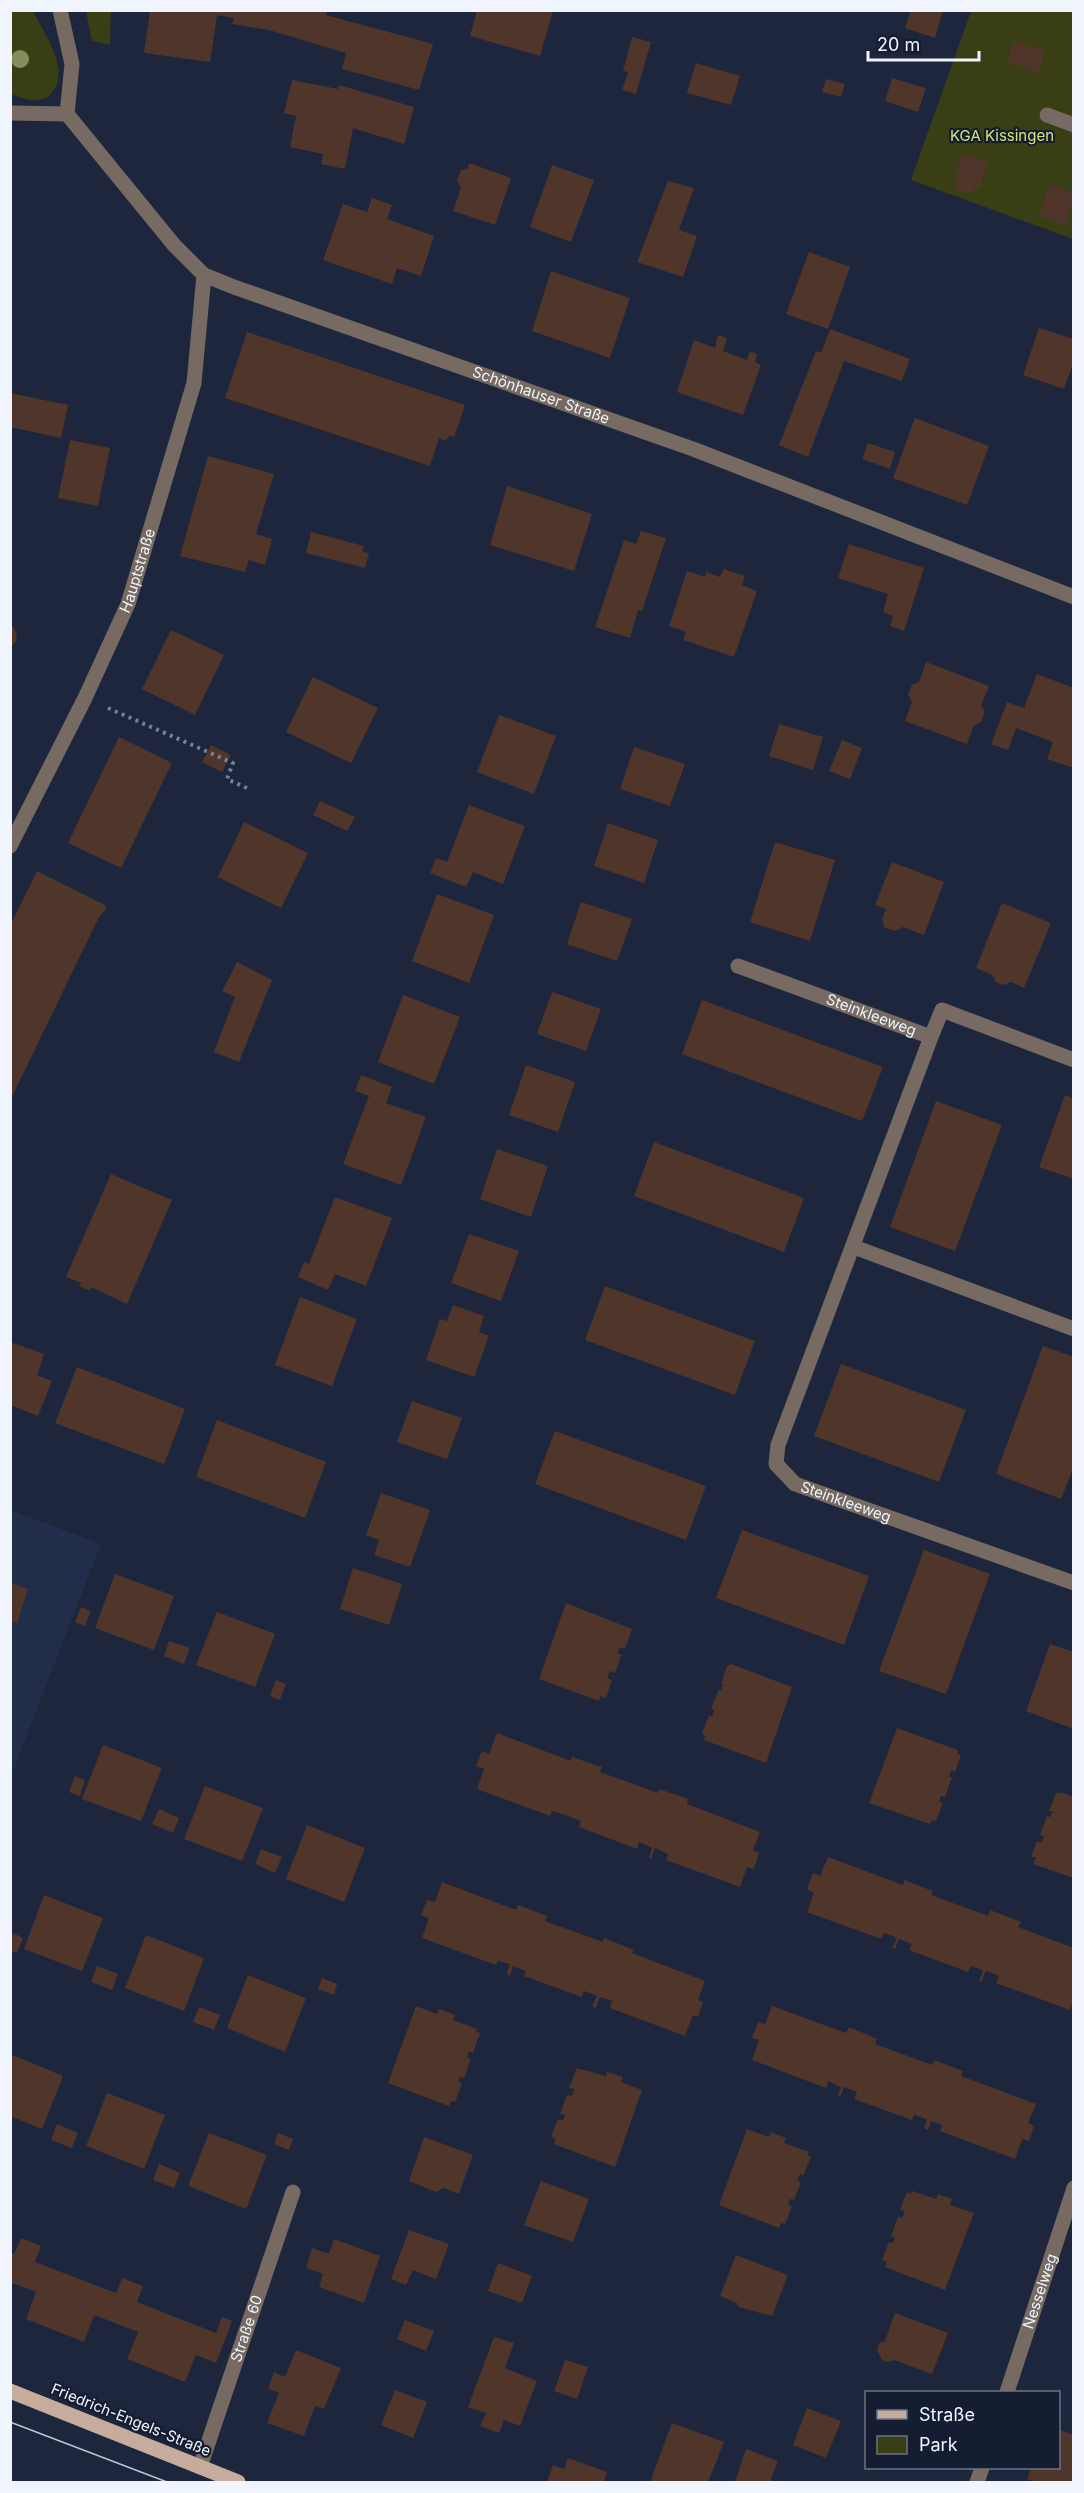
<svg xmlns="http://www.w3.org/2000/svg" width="1084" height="2493" viewBox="0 0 1084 2493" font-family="Inter,sans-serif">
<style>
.built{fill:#222d49}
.green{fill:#3a3e15}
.building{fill:#50352a}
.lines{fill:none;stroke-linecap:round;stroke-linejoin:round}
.path{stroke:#787f8f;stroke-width:4;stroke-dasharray:3 4.5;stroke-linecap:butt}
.minor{stroke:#766a62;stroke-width:15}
.major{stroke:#c6ac9d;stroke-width:15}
.tram{stroke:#bfc4d0;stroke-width:1.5}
.tree{fill:#838e5b}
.labels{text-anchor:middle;stroke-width:4.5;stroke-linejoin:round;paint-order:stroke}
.park-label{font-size:15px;fill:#d6e375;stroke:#141d32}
.street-label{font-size:15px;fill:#f0f4fd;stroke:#141d32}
</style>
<rect width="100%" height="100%" fill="#1d263c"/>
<path class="built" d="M11,1510L101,1544L11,1776Z"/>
<path class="green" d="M10,11H33C44,34 72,70 51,94C40,105 23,99 11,94Z
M86,11H111L110,45L92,41Z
M971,11H1073V239L911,180Z"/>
<path class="building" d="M150,10H328L326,15L433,44L419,90L342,69L346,53L269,30L232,24L234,18L217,15L210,62L144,53Z
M477,10H553L540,56L470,36Z
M911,10H943L935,38L905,28Z
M632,37L651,42L636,94L622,90L628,72L623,71Z
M1014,41L1045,51L1038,73L1007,61Z
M696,63L740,76L731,105L687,93Z
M892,78L926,88L918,112L885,101Z
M826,79L845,84L841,97L822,92Z
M292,80L338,89L339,85L414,107L404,144L353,128L345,169L321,164L323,154L290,147L296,116L284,113Z
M962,153L988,162L979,189L974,188L972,194L956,188L958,182L954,181Z
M469,163L511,178L495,225L453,211L461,188L457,181L461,170L468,168Z
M552,165L594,180L571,242L530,227Z
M668,181L694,188L679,230L697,236L683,277L637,262Z
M1049,185L1074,193L1066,225L1039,216Z
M372,198L392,205L387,219L434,236L421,276L397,268L392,284L323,260L343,204L367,212Z
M809,252L850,267L828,329L786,314Z
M551,271L630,298L610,358L532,331Z
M1039,328L1074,339V361L1064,389L1023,375Z
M830,329L910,359L902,381L844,361L808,457L779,445L816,351L821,353Z
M247,332L465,405L454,437L449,436L446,441L439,438L430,466L225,398Z
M718,335L727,338L723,351L747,360L750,351L757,354L755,362L761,365L743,415L677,392L694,340L715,348Z
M10,393L68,405L61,438L10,427Z
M915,418L989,446L967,505L893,478Z
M70,440L110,448L98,506L58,498Z
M868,443L895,452L890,469L862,459Z
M208,456L274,474L256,534L272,539L265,565L249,560L245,572L180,556Z
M507,486L592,514L574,571L490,545Z
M641,531L666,538L642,611L638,610L630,638L595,627L624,540L636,544Z
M311,532L364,546L362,552L369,553L365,568L306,553Z
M849,544L924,568L904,631L890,626L893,616L883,612L888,594L838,578Z
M724,569L745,576L742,585L757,591L734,657L683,640L686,632L669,626L687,571L705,577L706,572L720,577Z
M10,622L17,634L16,642L10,647Z
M171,630L224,655L195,715L142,689Z
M926,662L989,686L981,705L985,712L981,722L974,725L967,744L905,721L912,702L908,694L912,685L919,682Z
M1037,674L1074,688V768L1047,759L1053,742L1016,728L1008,750L991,744L1007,702L1024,708Z
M313,677L378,708L351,763L286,732Z
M499,715L556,736L534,794L477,772Z
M779,724L823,737L813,770L769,756Z
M119,737L172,763L121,868L68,843Z
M842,740L862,748L850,779L829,771Z
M211,745L231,755L222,772L202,762Z
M634,747L685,764L670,806L620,789Z
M320,801L355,817L347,831L313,815Z
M469,805L525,826L503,884L473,872L466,887L430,873L436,858L447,862Z
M244,822L308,853L281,908L218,877Z
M608,823L658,840L644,883L594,866Z
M775,842L835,860L810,941L750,922Z
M892,862L944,882L924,935L903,927L895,931L884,927L882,919L886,909L875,905Z
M37,871L105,905L106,909L99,917L10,1101V926Z
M437,894L494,915L469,983L412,961Z
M581,902L632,919L617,961L567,944Z
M1002,903L1051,923L1024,988L1011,982L1003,985L996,982L992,975L976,968Z
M237,962L272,980L239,1062L214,1052L235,997L222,991Z
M552,992L601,1009L586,1051L537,1034Z
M403,995L460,1017L434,1084L378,1062Z
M702,1000L883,1067L862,1121L682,1054Z
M526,1065L575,1082L558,1132L509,1115Z
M361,1075L392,1087L386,1103L426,1117L401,1185L343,1164L369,1096L355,1091Z
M1065,1095L1074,1098V1179L1039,1167Z
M936,1101L1002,1125L955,1251L890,1227Z
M654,1142L804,1198L784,1252L634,1196Z
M497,1149L548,1166L531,1217L480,1199Z
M111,1174L172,1200L127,1304L91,1287L90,1291L79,1286L81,1283L66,1277Z
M335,1197L392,1218L366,1286L335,1274L328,1290L298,1277L304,1262L309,1264Z
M469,1234L519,1251L501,1301L451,1283Z
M605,1286L755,1341L735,1395L585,1340Z
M300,1297L357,1319L332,1386L275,1365Z
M453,1305L484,1316L479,1332L489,1336L474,1377L426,1360L440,1319L447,1321Z
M10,1342L44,1354L37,1375L52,1381L38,1416L10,1405Z
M1043,1346L1074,1357V1466L1061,1499L996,1474Z
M841,1364L966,1410L939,1482L814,1436Z
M77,1367L185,1409L164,1464L55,1423Z
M412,1401L462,1418L447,1459L397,1442Z
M217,1420L326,1462L305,1518L196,1477Z
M555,1431L706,1486L686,1540L535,1484Z
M381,1493L430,1510L410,1567L374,1555L379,1540L366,1535Z
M742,1530L869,1576L844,1645L716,1598Z
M924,1550L990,1574L946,1694L879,1671Z
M353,1568L402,1584L389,1625L340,1609Z
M115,1574L174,1596L154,1650L95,1628Z
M10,1583L28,1589L17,1623L10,1621Z
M566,1603L632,1629L625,1649L620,1647L617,1654H622L615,1673L610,1671L607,1678L612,1680L606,1698L600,1696L599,1701L539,1679Z
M81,1607L91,1611L85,1626L75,1622Z
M217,1612L275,1634L255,1687L196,1665Z
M169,1641L190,1648L184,1664L164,1656Z
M1050,1644L1074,1652V1729L1026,1711Z
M731,1664L792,1687L766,1763L704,1740L705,1735L702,1734L709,1715L712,1717L714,1710L711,1709L718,1691H721L723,1685L721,1684L727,1666Z
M276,1680L286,1684L280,1700L270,1696Z
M897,1728L958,1750L957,1754L961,1755L955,1772L951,1770L949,1777H952L945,1797L941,1796L939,1802L943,1803L936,1821L932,1820L930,1824L869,1803Z
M497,1733L571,1761L572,1757L602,1767L600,1772L658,1793L659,1789L688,1799L687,1804L760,1832L753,1850L759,1853L754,1869L747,1867L740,1887L666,1860L668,1854L655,1848L651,1859L649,1858L652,1848L639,1842L637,1849L579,1827L581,1821L568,1816L552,1811L550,1816L477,1789L484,1769L476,1766L482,1751L489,1754Z
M103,1745L162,1768L141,1821L82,1799Z
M75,1776L85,1780L80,1796L69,1792Z
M205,1786L263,1808L242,1861L184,1839Z
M1060,1792L1074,1797V1878L1033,1864L1036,1857H1031L1037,1841L1041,1843L1044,1836L1040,1835L1047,1816L1050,1817L1053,1811H1049L1056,1793L1059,1794Z
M159,1809L179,1818L173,1833L152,1824Z
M307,1825L365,1848L344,1902L286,1879Z
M261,1849L282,1857L275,1873L255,1864Z
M828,1857L903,1885L904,1880L933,1891L931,1895L988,1916L990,1910L1021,1922L1018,1927L1074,1948V2000L1070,2010L996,1983L999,1976L986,1971L981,1982L979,1981L983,1970L971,1966L968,1972L909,1950L912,1944L899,1939L895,1949L892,1948L897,1938L884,1933L881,1939L807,1912L814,1893L807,1889L813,1873L820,1876Z
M442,1882L516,1910L518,1905L547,1916L545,1921L603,1942L604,1938L634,1950L632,1953L705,1981L698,2000L703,2002L698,2017L693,2015L685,2036L610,2008L612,2001L600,1997L596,2008L592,2006L597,1996L584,1991L582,1997L524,1976L526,1971L513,1966L510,1976L507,1974L510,1964L498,1961L496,1965L422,1938L429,1918L421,1915L427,1900L435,1902Z
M44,1895L103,1918L82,1971L24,1949Z
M13,1933L23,1938L17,1953L10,1950Z
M146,1935L204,1958L184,2011L125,1988Z
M97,1966L118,1974L112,1990L91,1982Z
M248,1975L306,1998L285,2052L227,2028Z
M322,1978L337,1984L334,1995L318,1989Z
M416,2006L437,2014L439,2009L455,2015L453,2020L477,2029L476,2032L480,2033L473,2053L469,2051L467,2058L471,2059L464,2078L460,2077L458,2082L462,2083L455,2102L451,2101L449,2106L388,2083Z
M772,2006L846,2033L849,2027L877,2039L875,2044L932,2065L934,2060L963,2071L961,2076L1036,2104L1028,2123L1034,2126L1029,2141L1022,2139L1015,2159L940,2131L942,2125L931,2121L928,2130L924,2128L927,2119L914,2115L912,2120L854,2099L857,2092L844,2087L840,2097L838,2096L841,2087L828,2081L826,2088L752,2060L759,2040L752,2038L758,2022L765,2024Z
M199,2007L220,2015L214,2030L193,2022Z
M10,2054L63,2076L42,2129L10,2116Z
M577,2068L606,2076L607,2072L623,2077L621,2082L642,2090L615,2167L554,2144L556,2139L551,2137L558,2119L563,2121L565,2115L560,2114L567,2095L572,2096L574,2089L569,2088Z
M107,2093L165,2115L144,2169L86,2146Z
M57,2124L78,2133L72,2148L51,2140Z
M747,2129L769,2137L771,2132L786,2138L784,2143L809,2152L807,2155L811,2157L803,2176L800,2174L797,2181L801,2182L794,2200L790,2199L788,2205L792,2206L785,2224L781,2223L779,2228L719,2205Z
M209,2133L267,2155L246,2209L188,2186Z
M278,2133L293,2139L289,2150L274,2144Z
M424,2137L473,2155L459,2194L443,2188L436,2192L409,2181Z
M159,2164L180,2173L174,2188L153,2180Z
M541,2181L589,2199L573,2242L524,2225Z
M912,2191L936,2199L938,2194L952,2199L950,2205L974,2213L945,2290L885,2267L887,2262L882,2260L889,2242L893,2243L895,2238L891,2236L898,2217L902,2218L905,2211L900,2210L907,2192L911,2194Z
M409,2230L449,2244L436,2279L413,2270L406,2285L391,2279Z
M21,2238L41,2246L35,2262L116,2293L122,2278L143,2286L137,2302L216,2333L222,2317L232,2321L216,2363L196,2355L185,2382L127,2359L138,2332L94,2315L84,2342L26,2319L36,2292L10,2282V2252L14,2254Z
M334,2239L380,2256L364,2303L319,2287L323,2274L306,2268L312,2248L329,2254Z
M736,2255L788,2275L772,2316L738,2307L737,2303L720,2296Z
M498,2263L532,2276L522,2303L488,2291Z
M895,2313L948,2333L932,2374L894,2360L888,2362L882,2360L877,2350L879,2343L885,2341Z
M405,2320L434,2331L426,2351L397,2339Z
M494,2337L514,2343L505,2368L537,2381L520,2426L504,2420L499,2433L480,2426L486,2413L468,2407Z
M296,2350L341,2368L324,2409L315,2406L304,2436L267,2423L279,2393L268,2389L274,2372L285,2377Z
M565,2360L588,2367L577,2399L554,2391Z
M395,2390L427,2402L413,2438L381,2425Z
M807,2408L841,2421L826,2458L793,2445Z
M672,2423L724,2442L708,2482H650Z
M1059,2430L1074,2435V2482H1037L1027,2479L1031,2468H1059Z
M746,2449L778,2461L770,2482H735Z
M568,2458L607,2472L604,2482H547L553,2465L564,2469Z"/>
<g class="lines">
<path class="path" d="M108,708L233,763L227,779L247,788"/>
<g class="minor">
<path id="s1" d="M60,10L72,64L67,114L174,245L204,275L234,287L693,449L1074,597"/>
<path d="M10,113L67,114"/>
<path d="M1047,115L1074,125"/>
<path id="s2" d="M10,846L85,698L128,604L194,383L204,275"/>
<path id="s3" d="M738,966L931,1037L778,1445L776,1464L795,1484L1074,1583"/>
<path d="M931,1037L942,1010L1074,1060"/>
<path d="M854,1247L1074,1329"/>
<path id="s4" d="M1007,2392L1074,2188"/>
<path id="s5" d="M200,2467L293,2192"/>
<path d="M977,2482L982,2468"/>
</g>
<path class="major" d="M10,2391L238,2482"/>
<path class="tram" d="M10,2422L167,2482"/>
</g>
<circle class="tree" cx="20" cy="59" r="9"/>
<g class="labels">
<g class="park-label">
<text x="1002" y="141">KGA Kissingen</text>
</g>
<g class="street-label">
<text dy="5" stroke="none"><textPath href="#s1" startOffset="675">Schönhauser Straße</textPath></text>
<text dy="5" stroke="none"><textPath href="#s2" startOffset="304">Hauptstraße</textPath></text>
<text dy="5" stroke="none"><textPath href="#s3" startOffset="142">Steinkleeweg</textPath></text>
<text dy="5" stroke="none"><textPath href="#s3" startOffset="742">Steinkleeweg</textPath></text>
<text dy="5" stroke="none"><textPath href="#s4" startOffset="106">Nesselweg</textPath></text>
<text dy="5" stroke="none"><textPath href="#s5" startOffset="146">Straße 60</textPath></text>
<text transform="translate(131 2420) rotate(22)" y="5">Friedrich-Engels-Straße</text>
</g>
</g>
<rect width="1084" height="2493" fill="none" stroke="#f0f4fd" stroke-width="24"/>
<rect x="865" y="2391" width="195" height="78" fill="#141d32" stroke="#6c7383" stroke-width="1.5"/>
<rect x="877" y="2410" width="30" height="9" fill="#c6ac9d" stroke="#6c7383" stroke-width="1.5"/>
<text x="919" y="2421" font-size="18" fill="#f0f4fd">Straße</text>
<rect x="877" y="2436" width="30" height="18" fill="#3a3e15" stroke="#6c7383" stroke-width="1.5"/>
<text x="919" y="2451" font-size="18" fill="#f0f4fd">Park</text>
<path d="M868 51v9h111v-9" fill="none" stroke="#f0f4fd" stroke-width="3"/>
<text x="877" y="51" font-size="18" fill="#f0f4fd" stroke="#141d32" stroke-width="4.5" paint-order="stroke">20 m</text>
</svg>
